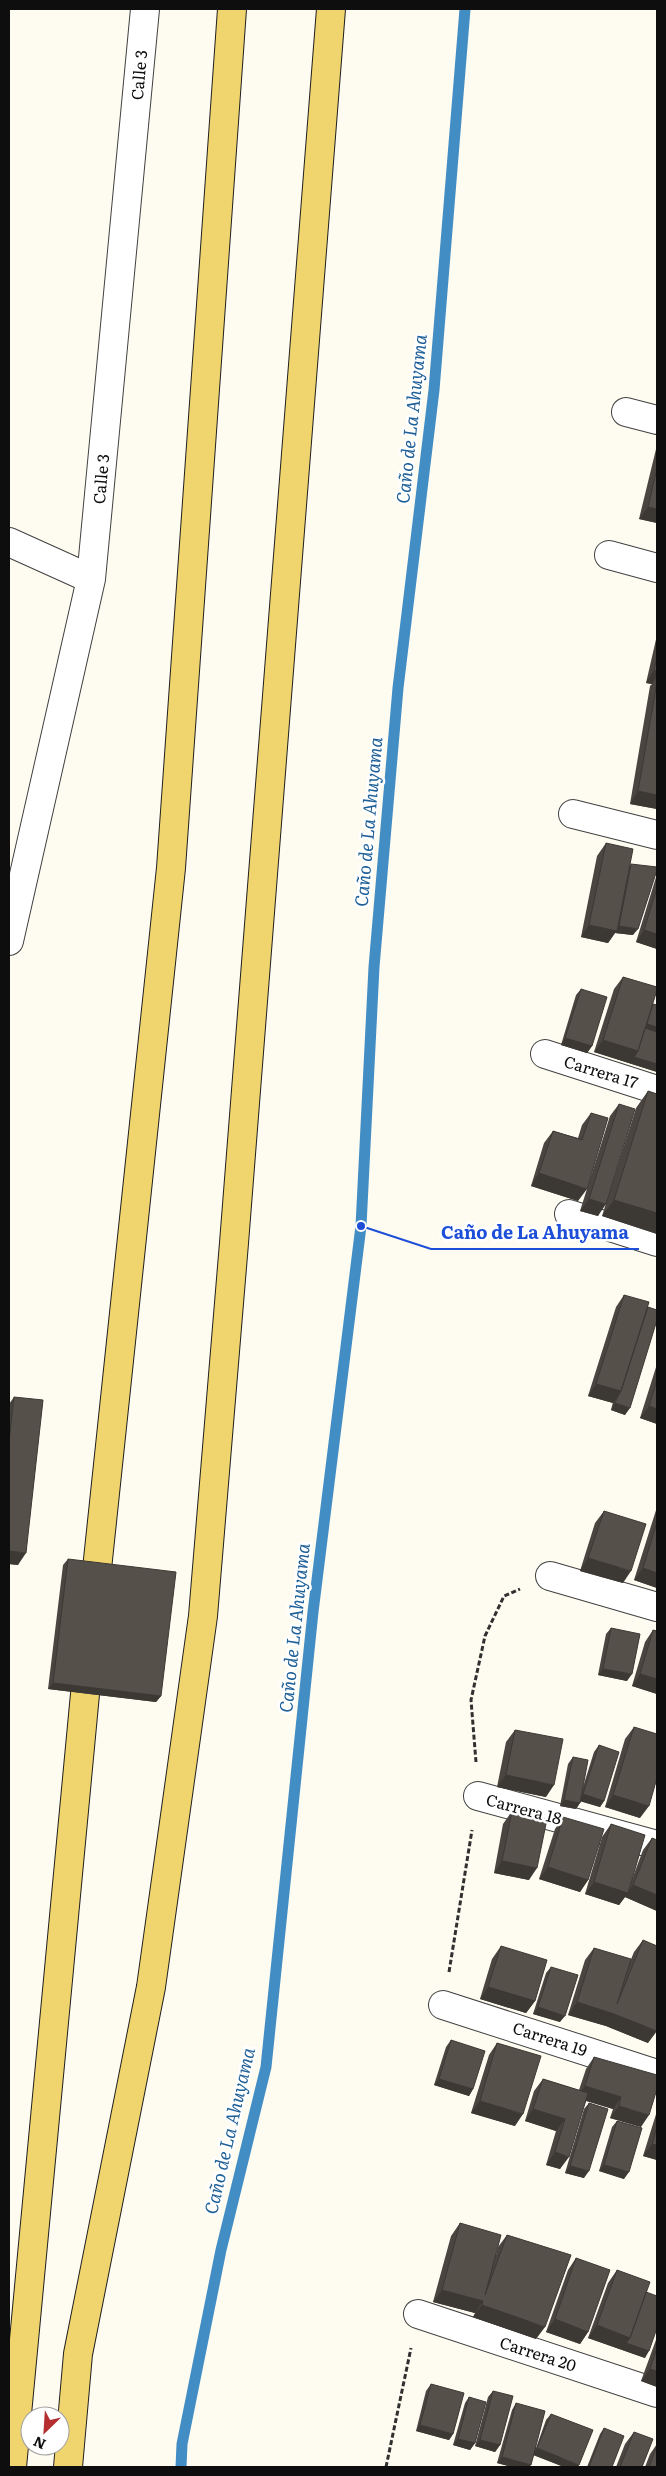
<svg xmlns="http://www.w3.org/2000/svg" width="666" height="2476" viewBox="0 0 666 2476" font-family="Literata,serif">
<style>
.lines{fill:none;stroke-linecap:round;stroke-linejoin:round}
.stream{stroke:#438dc5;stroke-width:11}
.minor-casing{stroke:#414141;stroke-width:30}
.major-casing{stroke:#1f1f1f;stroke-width:30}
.path{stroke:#303030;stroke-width:3;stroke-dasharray:5 2.5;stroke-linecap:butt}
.minor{stroke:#fff;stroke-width:28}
.major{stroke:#f0d46e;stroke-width:28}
.wall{fill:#4a4540}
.shaded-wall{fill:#3c3834}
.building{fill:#56504b;stroke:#3c3834}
.labels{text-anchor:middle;stroke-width:5;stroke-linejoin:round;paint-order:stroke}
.street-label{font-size:16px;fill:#0e0e0e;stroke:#fff}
.water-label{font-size:18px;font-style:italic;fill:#1f6098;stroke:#fff}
.leader{fill:none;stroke:#1d4ed8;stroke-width:2}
.callout-dot{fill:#1d4ed8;stroke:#fff;stroke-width:2}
.callout-label{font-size:18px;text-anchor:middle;font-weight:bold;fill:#1d4ed8;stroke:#fff;stroke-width:5;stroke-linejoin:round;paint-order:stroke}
</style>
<rect width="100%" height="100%" fill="#fefcf0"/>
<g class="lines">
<path class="stream" d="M181,2467L182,2444L221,2250L266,2067L313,1612L361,1226L374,967L398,688L434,390L465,9"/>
<defs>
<path id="minor" d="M626,412L657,420
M9,542L91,579
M609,555L657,568
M573,814L657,835
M9,941L91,579L145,9
M545,1054L657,1090
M569,1214L657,1242
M550,1576L657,1607
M478,1796L657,1845
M443,2005L657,2074
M418,2314L657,2393"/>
<path id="major" d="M97,1569L171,868L232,9
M12,2467L85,1694
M68,2467L78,2354L151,1987L203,1616L234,1243L331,9"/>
</defs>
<use href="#minor" class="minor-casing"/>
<use href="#major" class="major-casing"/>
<path class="path" d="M476,1762L471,1700L485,1636L504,1596L520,1589
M449,1972L472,1830
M386,2467L411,2348"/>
<use href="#minor" class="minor"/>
<use href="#major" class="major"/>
</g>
<path class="wall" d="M657,445V523L639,519Z
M657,635V809L630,804L650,686L652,684L646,683Z
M606,843L630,866L631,864L633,935L615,933L608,943L581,937L597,856Z
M657,874V949L636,942Z
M623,977L653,1004L657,1005V1072L594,1052L614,989Z
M581,989L592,1046L587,1053L561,1045L576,995Z
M648,1091L657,1094V1234L602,1216L636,1108Z
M619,1104L598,1216L580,1211L610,1116Z
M591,1113L578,1201L531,1186L544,1143L553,1131L578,1138L582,1125Z
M624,1295L648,1307L625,1415L611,1410L613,1402V1403L588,1396L616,1307Z
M657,1364V1424L640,1418Z
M14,1397L18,1565L9,1564V1404Z
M657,1507V1588L634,1580Z
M604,1511L623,1583L580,1571L595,1523Z
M68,1559L161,1696L156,1702L48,1689L63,1565Z
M611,1628L627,1681L598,1675L606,1634Z
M653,1630L657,1631V1694L632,1686L645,1642Z
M634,1727L640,1818L605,1807L625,1739Z
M515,1730L546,1797L497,1787L506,1742Z
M599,1745L604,1801L600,1807L581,1801L576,1809L560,1806L568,1764L573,1757L583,1787L594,1752Z
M512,1811L529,1880L494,1873L503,1824Z
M563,1817L588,1880L580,1892L539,1879L555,1829Z
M611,1824L631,1882L643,1850L652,1838L657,1911L625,1897L619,1905L585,1894L602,1837Z
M643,1940L648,2043L606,2026L568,2015L585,1960L594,1948L627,1969L634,1952Z
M501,1946L535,2001L526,2013L480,1999L492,1959Z
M551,1967L560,2022L533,2014L546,1973Z
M451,2040L473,2089L469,2096L434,2085L446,2047Z
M497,2043L515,2126L471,2113L489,2055Z
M594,2057L641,2127L610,2118L613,2109L586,2101L560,2169L546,2165L556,2131L525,2121L534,2091L543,2079L579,2090L586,2069Z
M589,2103L584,2178L565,2173L584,2109Z
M657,2111V2160L643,2156Z
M617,2121L624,2179L599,2171L612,2127Z
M460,2223L496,2255L498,2247L507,2235L536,2339L473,2317L475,2313L433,2302L451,2236Z
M576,2258L588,2332L580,2344L546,2332L568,2270Z
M617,2270L646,2292L645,2358L588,2338L608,2283Z
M657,2337V2387L641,2381Z
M431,2384L453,2434L449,2440L416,2431L426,2391Z
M493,2391L500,2445L495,2452L475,2446L488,2397Z
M469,2397L475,2443L470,2450L453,2445L465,2403Z
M516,2403L536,2448L546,2420L551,2414L564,2467L534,2455L529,2467H512L497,2463L512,2410Z
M604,2428L612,2467H587L600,2434Z
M634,2432L642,2467H616L625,2444Z
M657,2444V2467H645L650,2454Z"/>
<path class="shaded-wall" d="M648,507L657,509V523L639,519Z
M654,670L657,671V676L652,684L646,683Z
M638,791L657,795V809L630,804Z
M589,925L616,930L619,926L638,929L633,935L615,933L608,943L581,937Z
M644,930L657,934V949L636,942Z
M645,1024L657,1027V1033L643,1031Z
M565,1038L592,1046L587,1053L561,1045Z
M603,1040L638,1051L657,1064V1072L594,1052Z
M539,1173L587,1189L578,1201L531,1186Z
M589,1199L606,1204L598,1216L580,1211Z
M614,1200L657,1213V1234L602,1216Z
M596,1384L621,1391L613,1403L588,1396Z
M615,1403L630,1408L625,1415L611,1410Z
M649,1406L657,1409V1424L640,1418Z
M9,1551L26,1553L18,1565L9,1564Z
M588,1558L631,1571L623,1583L580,1571Z
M643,1568L657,1573V1588L634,1580Z
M603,1669L632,1674L627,1681L598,1675Z
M640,1674L657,1679V1694L632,1686Z
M53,1683L161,1696L156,1702L48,1689Z
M506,1775L554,1785L546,1797L497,1787Z
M583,1794L604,1801L600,1807L579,1801Z
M613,1795L649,1806L640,1818L605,1807Z
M564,1800L580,1803L576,1809L560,1806Z
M502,1861L537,1868L529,1880L494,1873Z
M548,1867L588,1880L580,1892L539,1879Z
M594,1882L628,1893L619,1905L585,1894Z
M633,1885L657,1895V1911L625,1897Z
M488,1987L535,2001L526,2013L480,1999Z
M577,2002L614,2014L657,2031L648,2043L606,2026L568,2015Z
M538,2007L565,2016L560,2022L533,2014Z
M439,2079L473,2089L469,2096L434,2085Z
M585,2086L621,2097L613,2109L577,2098Z
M480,2101L523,2114L515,2126L471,2113Z
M619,2106L649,2115L641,2127L610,2118Z
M533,2109L565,2119L556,2131L525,2121Z
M652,2144L657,2145V2160L643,2156Z
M555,2152L569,2157L560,2169L546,2165Z
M604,2165L629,2172L624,2179L599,2171Z
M570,2166L589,2171L584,2178L565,2173Z
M442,2290L483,2301L475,2313L433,2302Z
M482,2305L545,2327L536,2339L473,2317Z
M555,2319L588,2332L580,2344L546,2332Z
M597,2325L630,2338L649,2351L645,2358L588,2338Z
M650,2369L657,2371V2387L641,2381Z
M420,2425L453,2434L449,2440L416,2431Z
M458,2439L475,2443L470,2450L453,2445Z
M480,2440L500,2445L495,2452L475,2446Z
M537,2448L579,2465L578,2467H564L533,2455Z
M502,2457L531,2465L529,2467H512L497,2463Z"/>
<path class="building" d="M657,468V509L648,507Z
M657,658V671L654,670Z
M657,682V795L638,791Z
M606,843L633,849L617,931L589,925Z
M631,864L657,867V870L638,929L619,926Z
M657,888V934L644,930Z
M623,977L657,987V990L638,1051L603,1040Z
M581,989L607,997L592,1046L565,1038Z
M653,1004L657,1005V1027L647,1024Z
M645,1028L657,1032V1064L634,1057L638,1051Z
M648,1091L657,1094V1213L614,1200Z
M619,1104L635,1109L606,1204L589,1199Z
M591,1113L608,1118L587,1189L539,1173L553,1131L582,1140Z
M624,1295L649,1302L621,1391L596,1384Z
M648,1307L657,1310V1320L630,1408L615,1403L618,1396L621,1391Z
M657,1380V1409L649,1406Z
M14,1397L43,1400L26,1553L9,1551V1442Z
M604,1511L646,1524L631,1571L588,1558Z
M657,1522V1573L643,1568Z
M68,1559L176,1572L161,1696L53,1683Z
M611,1628L640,1634L632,1674L603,1669Z
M653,1630L657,1631V1679L640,1674Z
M634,1727L657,1734V1778L649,1806L613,1795Z
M515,1730L563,1739L554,1785L506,1775Z
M599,1745L619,1752L604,1801L583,1794Z
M573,1757L588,1760L580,1803L564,1800Z
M512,1811L547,1819L537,1868L502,1861Z
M563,1817L604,1829L588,1880L548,1867Z
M611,1824L645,1835L628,1893L594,1882Z
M652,1838L657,1840V1895L633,1885Z
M643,1940L657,1946V2031L614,2014L577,2002L594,1948L631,1959L617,2004Z
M501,1946L547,1960L535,2001L488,1987Z
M551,1967L578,1975L565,2016L538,2007Z
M451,2040L485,2051L473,2089L439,2079Z
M497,2043L541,2056L523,2114L480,2101Z
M594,2057L657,2075V2089L649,2115L619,2106L621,2097L585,2086Z
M543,2079L588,2093L569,2157L555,2152L565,2119L533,2109Z
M589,2103L608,2109L589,2171L570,2166Z
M617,2121L642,2128L629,2172L604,2165Z
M657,2127V2145L652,2144Z
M460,2223L501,2235L485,2295L507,2235L571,2255L545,2327L482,2305L483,2301L442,2290Z
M576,2258L610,2270L588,2332L555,2319Z
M617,2270L650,2282L630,2338L597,2325Z
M646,2292L657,2296V2328L649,2351L626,2343L630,2338Z
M657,2348V2371L650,2369Z
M431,2384L464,2393L453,2434L420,2425Z
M493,2391L513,2396L500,2445L480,2440Z
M469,2397L486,2402L475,2443L458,2439Z
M516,2403L545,2411L531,2465L502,2457Z
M551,2414L593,2430L579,2465L537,2448Z
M604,2428L624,2436L612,2467H589Z
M634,2432L653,2439L642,2467H620Z
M657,2445V2467H649Z"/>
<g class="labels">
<g class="street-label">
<text transform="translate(139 75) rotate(-85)" y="6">Calle 3</text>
<text transform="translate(101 479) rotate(-85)" y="6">Calle 3</text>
<text transform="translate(601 1072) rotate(17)" y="6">Carrera 17</text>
<text transform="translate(524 1809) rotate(15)" y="6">Carrera 18</text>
<text transform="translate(550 2039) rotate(18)" y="6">Carrera 19</text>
<text transform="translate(538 2354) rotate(18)" y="6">Carrera 20</text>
</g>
<g class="water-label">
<text transform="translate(412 419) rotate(-84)" y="6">Caño de La Ahuyama</text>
<text transform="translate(369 822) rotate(-85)" y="6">Caño de La Ahuyama</text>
<text transform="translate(295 1628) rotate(-84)" y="6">Caño de La Ahuyama</text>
<text transform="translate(230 2131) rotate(-77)" y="6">Caño de La Ahuyama</text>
</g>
</g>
<path class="leader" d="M361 1226L431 1249H639"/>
<circle class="callout-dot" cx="361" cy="1226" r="5"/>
<g class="callout-label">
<text x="535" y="1239">Caño de La Ahuyama</text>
</g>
<rect width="666" height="2476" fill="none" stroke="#0e0e0e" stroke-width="20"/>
<g transform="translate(45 2431) rotate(205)"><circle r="24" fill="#ffffff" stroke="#9f9f9f"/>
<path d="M0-4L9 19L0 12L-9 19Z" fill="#b52f31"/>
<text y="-8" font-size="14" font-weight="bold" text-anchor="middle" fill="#0e0e0e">N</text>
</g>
</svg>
